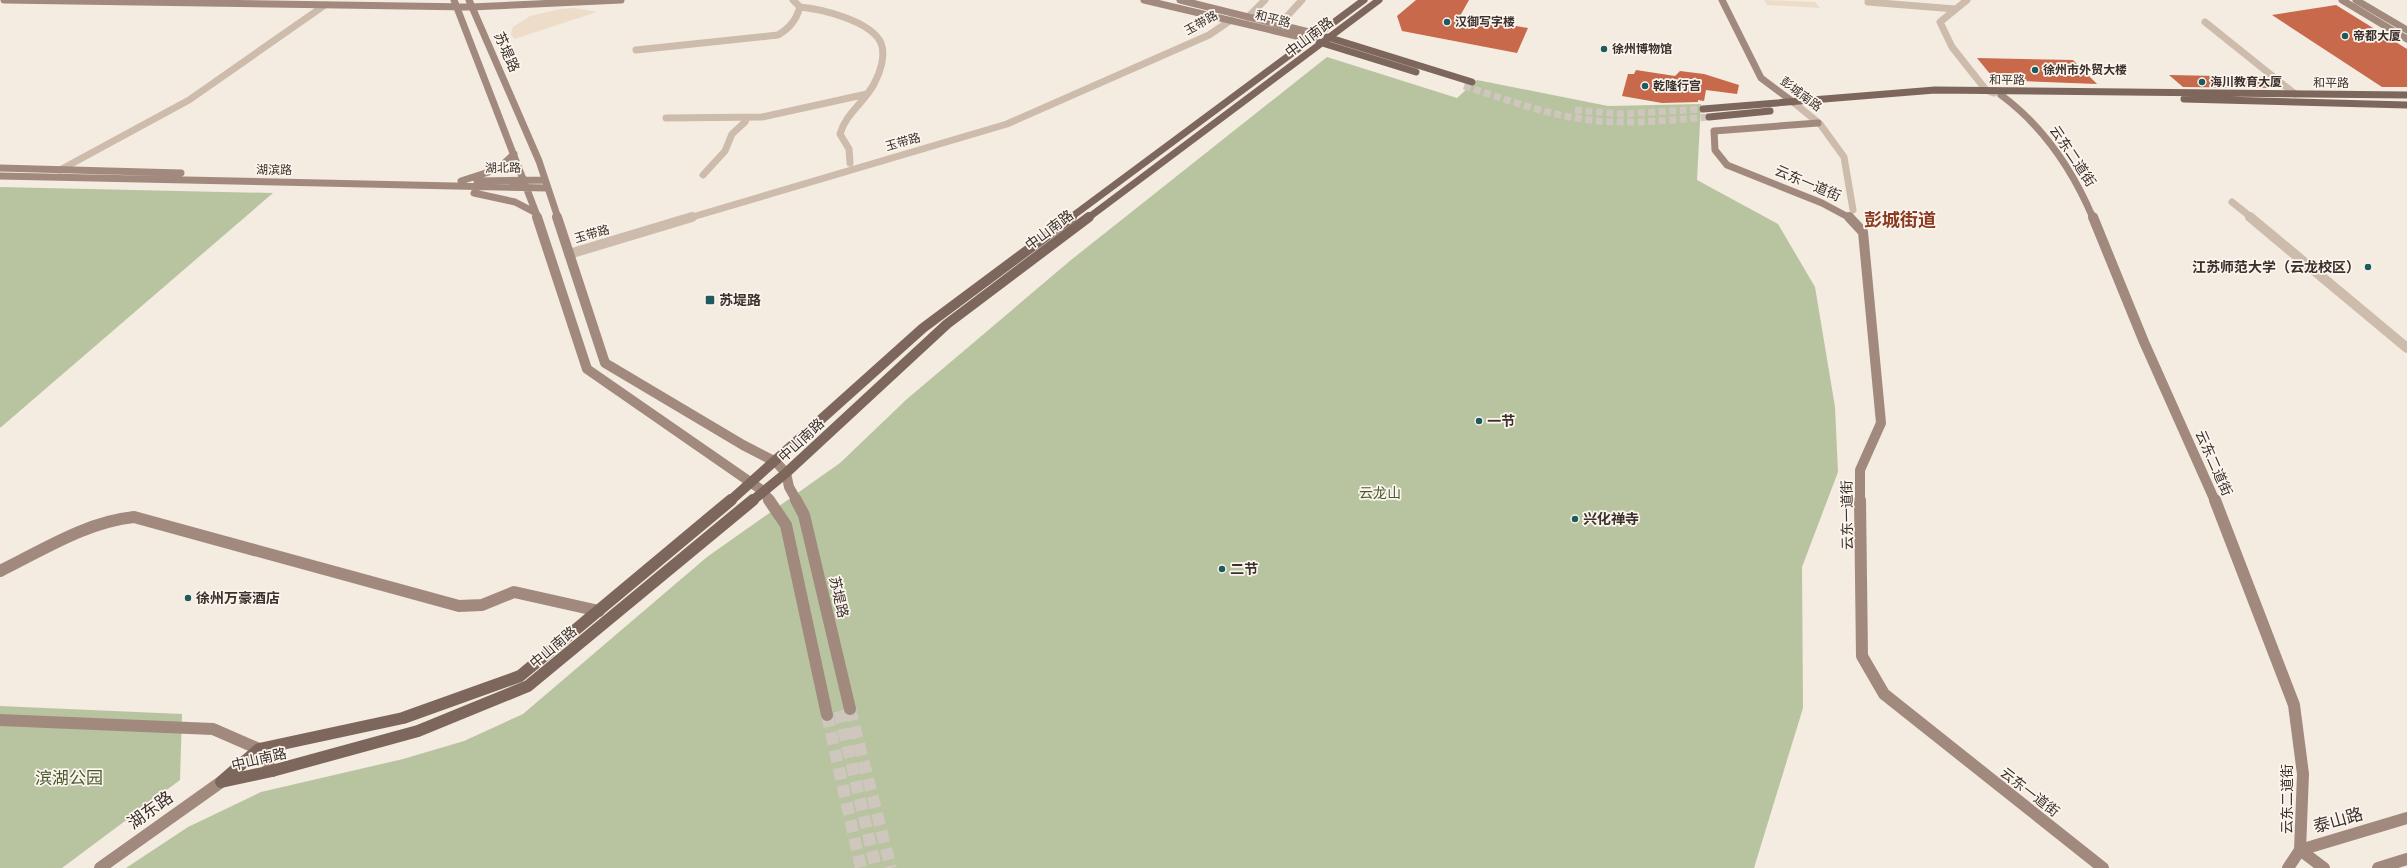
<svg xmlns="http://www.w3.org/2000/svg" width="2407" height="868" viewBox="0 0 2407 868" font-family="Jost,'Noto Sans SC',sans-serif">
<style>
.green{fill:#b8c4a0}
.plaza{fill:#ecdcc8}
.building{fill:#c8694b}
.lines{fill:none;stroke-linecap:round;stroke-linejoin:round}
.street-tunnel{stroke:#cfc6bd;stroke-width:12;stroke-dasharray:12 6;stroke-linecap:butt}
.secondary-tunnel{stroke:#cfc6bd;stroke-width:12;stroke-dasharray:12 6;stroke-linecap:butt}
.primary-tunnel{stroke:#cfc6bd;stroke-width:7;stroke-dasharray:7 3.5;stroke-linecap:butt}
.street-far1{stroke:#cdbbac;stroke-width:7}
.street{stroke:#cdbbac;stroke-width:10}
.secondary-far2{stroke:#a18a7d;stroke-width:7}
.secondary-far1{stroke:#a18a7d;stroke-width:10}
.secondary{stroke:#a18a7d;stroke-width:12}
.primary-far2{stroke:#7d675c;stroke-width:7}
.primary-far1{stroke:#7d675c;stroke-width:10}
.primary{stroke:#7d675c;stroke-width:12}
.poi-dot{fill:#1f5a5e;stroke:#fbf5ee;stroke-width:1.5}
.labels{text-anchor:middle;stroke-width:3.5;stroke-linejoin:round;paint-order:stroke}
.far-street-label{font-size:12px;fill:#3b302b;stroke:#fbf5ee}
.far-poi-label{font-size:12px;font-weight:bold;fill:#3b302b;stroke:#fbf5ee;text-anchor:start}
.street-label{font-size:14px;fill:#3b302b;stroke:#fbf5ee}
.poi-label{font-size:14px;font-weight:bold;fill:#3b302b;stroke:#fbf5ee;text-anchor:start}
.park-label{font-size:14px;fill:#4a5a2e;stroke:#fbf5ee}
.near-park-label{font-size:17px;fill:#4a5a2e;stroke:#fbf5ee}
.near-street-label{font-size:17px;fill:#3b302b;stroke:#fbf5ee}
.district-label{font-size:18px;font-weight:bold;fill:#8c3b22;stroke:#fbf5ee}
</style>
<rect width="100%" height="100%" fill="#f4ebe1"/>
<path class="green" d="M1327,57L1457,98L1477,80L1608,106L1701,104L1697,180L1778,224L1815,287L1835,407L1838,472L1802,567L1803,708L1754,868H126L188,827L261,792L403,759L464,741L523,714L707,557L840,463L907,399L1071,260Z
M0,187L273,193L0,428Z
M0,706L182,714L180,780L62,868H0Z"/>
<path class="plaza" d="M1764,0L1815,2L1820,8L1767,5Z
M574,8L597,12L514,39L511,34L513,27L530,16L560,9Z"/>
<path class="building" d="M1416,0H1469L1460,16L1528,28L1517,53L1402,31L1397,16Z
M2336,5L2407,49V87H2382L2272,15Z
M1977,58L2073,60L2097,84L1995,80Z
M1636,70L1675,76L1680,71L1704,74L1739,85L1737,94L1706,90L1704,101L1698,100V102L1662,103L1622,96L1628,74H1634Z
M2169,75L2266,77L2280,88L2183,87Z"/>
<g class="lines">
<path class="street-tunnel" d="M839,711L876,868"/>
<path class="secondary-tunnel" d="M850,709L891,868
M827,715L861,868"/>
<path class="primary-tunnel" d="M1464,86C1505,99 1547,115 1590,120C1630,125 1670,120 1709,117
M1575,110L1622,114L1703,109"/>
<path class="street-far1" d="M1967,0L1940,22L1952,47L1986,90L1994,93
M1868,2L1955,9
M800,7C822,9 871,21 881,43C886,56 880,73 874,84C864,103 846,113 840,134L849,149L850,163
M1248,17L1265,0
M2205,22L2295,94
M1280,24L1302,0
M636,50L778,35C790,28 796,20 800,7L793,0
M1793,102L1820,124L1844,157L1853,210
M666,118L762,117L867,94
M60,170L189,100L325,5
M703,175L725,151L732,134L745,122L747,117
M2232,202L2252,218
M689,218L1007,124L1209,35L1231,20"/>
<path class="street" d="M2250,217L2407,348
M569,254L692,217"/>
<path class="secondary-far2" d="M4,0L471,7L621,0
M454,0L538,218
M469,0L539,161L558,218
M1144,0L1309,39
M1180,0L1317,34
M1722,0L1761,78L1793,102
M2342,0L2407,39
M2356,0L2407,30
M2001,95C2043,126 2073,171 2093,218
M1818,123L1714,131L1715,150L1727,165L1822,203L1850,218
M0,168L181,173
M0,176L547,188
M461,181L498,169L514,154
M477,181L545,180
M474,193L515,202L536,213"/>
<path class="secondary-far1" d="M537,217L587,369L763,491L770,501
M557,217L605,363L743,445L776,462L786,473L789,487L797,501
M1849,217L1863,232L1881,423L1860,470V501
M2093,217L2144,342L2215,501"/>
<path class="secondary" d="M769,500L786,525L827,715
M796,500L804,515L850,709
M1860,500L1862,656L1884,694L2103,868
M2215,500L2294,705L2303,774L2300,850L2324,868
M0,571C43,550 86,522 134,517L459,606L482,605L514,592L599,611
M0,720L213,729L259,749L272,771
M100,868L221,782
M2288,868L2300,850L2407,818
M2378,868L2407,859"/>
<path class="primary-far2" d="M1327,37L1472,82
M1319,42L1416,72
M2184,99L2407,105
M1703,109L1935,90L2407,95
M1709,117L1770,111
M1070,218L1364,0
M1088,218L1379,0"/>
<path class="primary-far1" d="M730,501L923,328L1072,217
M752,501L786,473L947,324L1089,217"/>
<path class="primary" d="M222,781L259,749L403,718L520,676L731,500
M221,782L272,771L418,731L528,686L753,500"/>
</g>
<g class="poi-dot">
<circle cx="1447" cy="22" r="4"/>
<circle cx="2345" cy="36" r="4"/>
<circle cx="1604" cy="49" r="4"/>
<circle cx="2035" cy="70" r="4"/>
<circle cx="2202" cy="82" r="4"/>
<circle cx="1645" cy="86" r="4"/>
<circle cx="2368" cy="267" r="4"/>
<rect x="705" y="295" width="10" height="10" rx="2"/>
<circle cx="1479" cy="421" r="4"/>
<circle cx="1575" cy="519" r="4"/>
<circle cx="1222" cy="569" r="4"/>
<circle cx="188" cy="598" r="4"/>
</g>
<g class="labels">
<g class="far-street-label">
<text transform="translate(1273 19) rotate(14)" y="4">和平路</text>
<text transform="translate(1201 23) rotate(-29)" y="4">玉带路</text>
<text transform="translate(2007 80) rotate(1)" y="4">和平路</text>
<text transform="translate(2331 83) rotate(1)" y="4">和平路</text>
<text transform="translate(1801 94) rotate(37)" y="4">彭城南路</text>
<text transform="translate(903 142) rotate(-16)" y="4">玉带路</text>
<text transform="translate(503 168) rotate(-1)" y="4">湖北路</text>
<text transform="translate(274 170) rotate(1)" y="4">湖滨路</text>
<text transform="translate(592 234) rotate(-16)" y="4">玉带路</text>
</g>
<g class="far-poi-label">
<text x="1455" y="26">汉御写字楼</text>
<text x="2353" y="40">帝都大厦</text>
<text x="1612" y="53">徐州博物馆</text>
<text x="2043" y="74">徐州市外贸大楼</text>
<text x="2210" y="86">海川教育大厦</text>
<text x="1653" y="90">乾隆行宫</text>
</g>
<g class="street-label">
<text transform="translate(1309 37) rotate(-37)" y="5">中山南路</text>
<text transform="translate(507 52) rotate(66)" y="5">苏堤路</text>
<text transform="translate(2073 156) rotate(56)" y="5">云东二道街</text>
<text transform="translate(1808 183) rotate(23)" y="5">云东一道街</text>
<text transform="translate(1049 230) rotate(-37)" y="5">中山南路</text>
<text transform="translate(801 440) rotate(-43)" y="5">中山南路</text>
<text transform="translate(2214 463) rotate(66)" y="5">云东二道街</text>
<text transform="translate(1847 515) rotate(-91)" y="5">云东一道街</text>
<text transform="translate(839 597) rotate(77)" y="5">苏堤路</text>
<text transform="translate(553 647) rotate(-40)" y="5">中山南路</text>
<text transform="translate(259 759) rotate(-13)" y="5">中山南路</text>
<text transform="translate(2030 792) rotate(38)" y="5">云东一道街</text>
<text transform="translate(2287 799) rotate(-90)" y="5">云东二道街</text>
</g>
<g class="poi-label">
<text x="2360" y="272" text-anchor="end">江苏师范大学（云龙校区）</text>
<text x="719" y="305">苏堤路</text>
<text x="1487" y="426">一节</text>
<text x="1583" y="524">兴化禅寺</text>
<text x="1230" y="574">二节</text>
<text x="196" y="603">徐州万豪酒店</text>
</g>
<g class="park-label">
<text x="1380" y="498">云龙山</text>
</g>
<g class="near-park-label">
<text x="69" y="784">滨湖公园</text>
</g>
<g class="near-street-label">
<text transform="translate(150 810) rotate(-36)" y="6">湖东路</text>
<text transform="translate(2338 820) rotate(-16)" y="6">泰山路</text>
</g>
<g class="district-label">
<text x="1900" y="226">彭城街道</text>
</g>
</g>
</svg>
